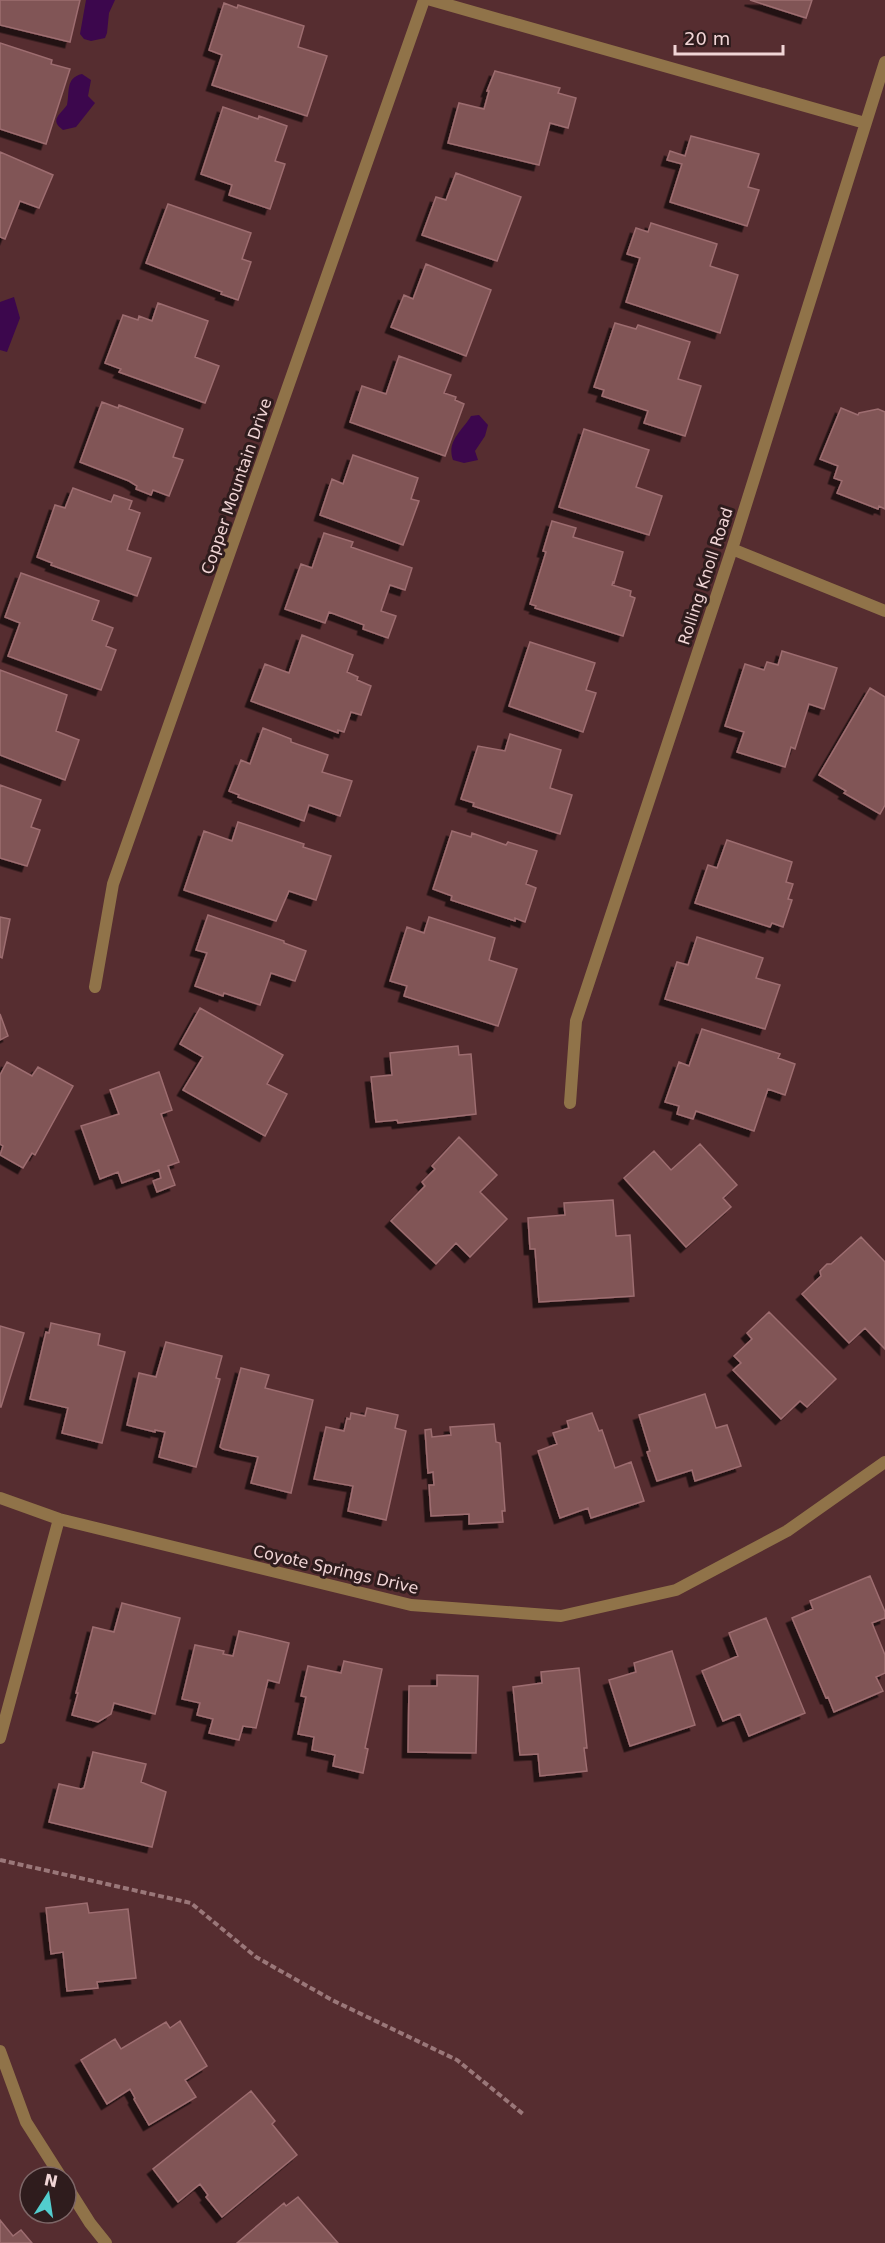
<svg xmlns="http://www.w3.org/2000/svg" width="885" height="2243" viewBox="0 0 885 2243" font-family="'DejaVu Sans',sans-serif">
<style>
.water{fill:#3c074d}
.building{fill:#815456;stroke:#9d6d70;stroke-width:1.5;filter:url(#shadow)}
.lines{fill:none;stroke-linecap:round;stroke-linejoin:round}
.path{stroke:#9a7779;stroke-width:4;stroke-dasharray:6 3;stroke-linecap:butt}
.street{stroke:#907349;stroke-width:12}
.labels{text-anchor:middle;stroke-width:6;stroke-linejoin:round;paint-order:stroke}
.street-label{font-size:16px;fill:#f1d5d6;stroke:#2f1c1d}
</style>
<defs>
<filter id="shadow"><feDropShadow dx="-5.5" dy="5.5" stdDeviation="0" flood-color="#0009"/></filter>
</defs>
<rect width="100%" height="100%" fill="#562d30"/>
<path class="water" d="M86,0H115L109,13L107,33L105,38L91,41L84,39L80,34Z
M82,74L91,80L88,96L95,103L76,127L63,130C49,120 60,115 67,105C70,92 65,78 82,74Z
M14,297L20,318L7,352L0,350V302Z
M479,415L488,425L485,436L475,451L478,460L464,463L453,460C446,441 463,430 471,416Z"/>
<path class="building" d="M0,0H80L70,42L0,25Z
M750,0H812L806,18Z
M224,3L237,8L238,5L304,26L298,47L327,56L307,116L212,85L222,55L209,50Z
M0,43L52,60L51,64L70,69L46,144L0,129Z
M495,71L560,88L558,93L576,98L568,128L550,123L539,165L448,143L459,103L484,109L489,91H487Z
M223,107L258,119L259,116L287,126L275,161L285,164L270,209L229,195L232,185L201,174Z
M691,136L759,154L748,187L759,190L747,226L670,202L682,164L667,160L670,151L685,156Z
M0,152L53,175L39,208L20,201L5,239L0,237Z
M456,173L521,197L497,261L422,235L436,197L446,200Z
M168,204L251,233L242,259L251,262L238,300L221,294L222,292L146,263Z
M651,223L717,244L710,266L738,275L720,333L626,302L640,258L627,254L636,228L648,232Z
M426,264L491,290L466,356L391,327L404,295L413,299Z
M158,303L208,321L195,357L219,366L205,403L119,372L121,369L105,363L123,315L138,320L139,316L152,321Z
M615,323L636,329L638,325L690,342L678,379L701,386L685,436L644,423L648,411L602,396L604,390L594,387Z
M399,356L451,375L444,393L456,397L455,400L464,404L445,456L350,422L362,386L386,394Z
M102,402L118,408L119,405L183,429L173,457L183,460L169,496L153,490L151,495L136,489L137,486L129,481L80,462Z
M841,408L858,415L859,413L878,409L885,412V509L879,506L878,509L837,493L842,481L834,478L838,466L820,459Z
M584,429L649,450L636,487L662,496L649,535L559,507Z
M353,455L418,478L411,499L419,501L403,545L320,515L332,479L343,484Z
M73,488L111,502L114,495L132,501L129,509L140,513L127,550L151,558L137,596L51,565L52,563L37,557L55,505L65,508Z
M552,521L576,528L573,537L623,552L614,583L613,582L612,585L631,591L630,596L635,598L623,636L535,608L536,606L530,604L546,552L543,551Z
M324,533L353,542L351,547L412,568L405,590L390,585L381,611L396,616L388,638L363,629L364,625L329,612L325,623L285,609L301,564L312,568Z
M21,573L99,601L92,620L113,628L106,646L116,650L101,690L8,656L20,623L5,617Z
M302,635L353,655L347,672L358,677L357,680L371,686L361,715L351,712L344,732L338,730V733L251,701L265,664L289,673Z
M530,642L595,663L586,690L596,693L583,732L509,706Z
M782,651L837,668L824,709L809,704L795,749L791,747L785,767L737,752L744,732L725,726L745,664L764,670L767,662L778,665Z
M0,670L67,695L56,731L79,740L65,780L0,755Z
M870,688L885,697V805L880,814L844,793L846,791L819,775Z
M263,728L291,739V742L328,755L322,772L352,781L340,816L309,805L304,821L238,797L239,795L229,791L241,760L250,764Z
M510,734L561,750L550,788L572,795L560,834L473,806L474,803L461,799L478,746L505,751Z
M0,785L41,800L31,827L40,830L27,866L0,858Z
M238,822L304,844L303,847L331,856L316,900L289,891L276,921L184,890L204,831L232,841Z
M452,831L471,837L472,833L506,845L508,842L537,851L526,884L536,888L525,922L515,918V921L451,900L452,896L433,889Z
M727,840L792,862L786,882L793,884L788,899L792,900L783,927L772,923L770,927L695,903L708,865L717,868Z
M208,915L284,941V943L306,951L295,981L271,973L260,1005L224,993L223,996L195,986L207,953L196,950Z
M0,917L10,919L2,958L0,957Z
M429,917L495,938L489,960L517,969L498,1026L404,996L407,986L390,981L407,927L424,933Z
M697,937L763,958L756,978L780,985L765,1029L665,999L677,962L688,965Z
M200,1008L283,1055L267,1084L287,1094L265,1136L183,1090L203,1057L180,1044Z
M0,1014L8,1036L0,1040Z
M702,1029L780,1054L778,1058L795,1064L785,1095L768,1089L754,1131L696,1111L693,1119L677,1114L679,1106L665,1102L679,1062L689,1066Z
M458,1046L459,1055L471,1054L476,1114L398,1123L397,1120L376,1122L371,1077L392,1075L390,1053Z
M7,1062L32,1076L38,1067L73,1086L35,1155L32,1153L23,1168L0,1155L3,1146L0,1144V1075Z
M159,1072L172,1110L161,1114L179,1162L168,1166L175,1185L157,1192L153,1181L161,1178L159,1170L122,1183L118,1172L100,1179L81,1126L119,1114L110,1090Z
M459,1137L497,1175L480,1192L507,1219L470,1257L456,1243L436,1264L391,1221L425,1186L422,1182L435,1169L432,1166Z
M700,1144L737,1185L723,1198L731,1207L686,1247L624,1178L654,1151L671,1170Z
M613,1200L616,1236L630,1235L634,1296L539,1302L535,1249H530L528,1218L565,1215L564,1203Z
M861,1237L885,1262V1349L865,1328L849,1343L802,1294L821,1276L820,1271L827,1264H831Z
M769,1312L836,1379L807,1407L800,1401L781,1419L733,1370L741,1363L734,1356L752,1339L747,1333Z
M51,1323L100,1334L98,1345L125,1352L102,1443L62,1433L68,1408L30,1399L46,1332L49,1333Z
M0,1326L24,1333L1,1407H0Z
M166,1342L222,1356L216,1378L220,1379L196,1467L159,1457L165,1432L155,1430V1432L127,1425L139,1373L156,1377Z
M241,1368L269,1375L265,1388L313,1400L291,1493L251,1483L258,1457L223,1449L220,1447Z
M705,1394L716,1428L727,1425L741,1466L695,1481L692,1470L657,1481L647,1452L650,1451L639,1415Z
M367,1408L398,1415L395,1428L406,1431L386,1520L348,1511L353,1486L314,1479L326,1427L344,1431L347,1418L350,1419L351,1413L365,1416Z
M592,1413L599,1431L602,1430L615,1468L631,1462L644,1501L591,1518L588,1508L560,1518L538,1451L557,1444L553,1433L569,1428L567,1421Z
M494,1424L496,1442L500,1443L505,1511H502L503,1522L469,1524V1514L431,1516L429,1485H434L433,1472L428,1473L425,1430L431,1429L432,1437L451,1435L450,1427Z
M870,1576L885,1612V1618L872,1623L885,1655V1673L876,1677L883,1691L834,1712L828,1697L826,1698L792,1618L813,1609L810,1601Z
M122,1603L180,1618L155,1714L114,1703L111,1714L98,1722L72,1715L78,1693H76L93,1627L114,1632Z
M766,1618L805,1713L749,1736L740,1714L723,1721L702,1671L738,1656L729,1633Z
M239,1631L289,1643L279,1683L268,1680L256,1728L243,1726L239,1740L209,1733L213,1719L197,1715L200,1703L182,1699L195,1645L224,1651L223,1654L233,1656Z
M672,1651L695,1725L630,1746L609,1680L636,1672L634,1663Z
M344,1661L382,1669L365,1748L368,1749L363,1773L333,1766L335,1755L312,1750L314,1737L298,1734L306,1697L301,1696L308,1666L341,1673Z
M579,1668L587,1748H584L587,1771L540,1776L538,1754L520,1755L513,1687L542,1683L541,1672Z
M437,1675L478,1676L476,1753L408,1752L409,1686H437Z
M93,1752L146,1764L141,1782L166,1792L152,1847L49,1822L59,1784L81,1789L84,1788Z
M87,1903L89,1913L128,1909L136,1978L97,1982L98,1988L67,1991L63,1952L51,1954L46,1908Z
M180,2021L207,2066L185,2080L196,2097L149,2125L134,2099L135,2098L130,2089L107,2104L81,2060L115,2039L121,2049L166,2022L170,2028Z
M251,2091L275,2121L272,2124L297,2155L222,2217L206,2197L208,2195L200,2184L178,2202L153,2169Z
M298,2197L338,2243H237L284,2203L286,2206Z
M0,2220L13,2236L21,2230L32,2243H0Z"/>
<g class="lines">
<path class="path" d="M0,1860L191,1903L256,1957L332,2000L457,2060L523,2114"/>
<path class="street" d="M431,0L865,123
M732,549L885,611
M95,987L113,884L424,0
M570,1103L576,1021L732,549L885,62
M0,1498L59,1519L411,1605L561,1616L676,1590L787,1531L885,1462
M0,1738L59,1519
M0,2051L26,2122L61,2177
M66,2185L90,2223L106,2243"/>
</g>
<g class="labels">
<g class="street-label">
<text transform="translate(236 486) rotate(-71)" y="6">Copper Mountain Drive</text>
<text transform="translate(705 576) rotate(-72)" y="6">Rolling Knoll Road</text>
<text transform="translate(336 1569) rotate(13)" y="6">Coyote Springs Drive</text>
</g>
</g>
<g transform="translate(48 2195) rotate(12)"><circle r="28" fill="#2f1c1d" stroke="#7d6667" stroke-width="1.5"/>
<path d="M0-4.5L10 22L0 15L-10 22Z" fill="#52cdce"/>
<text y="-9" font-size="16" font-weight="bold" text-anchor="middle" fill="#f1d5d6">N</text>
</g>
<path d="M675 45v9h108v-9" fill="none" stroke="#f1d5d6" stroke-width="3"/>
<text x="684" y="45" font-size="18" fill="#f1d5d6" stroke="#2f1c1d" stroke-width="4.5" paint-order="stroke">20 m</text>
</svg>
